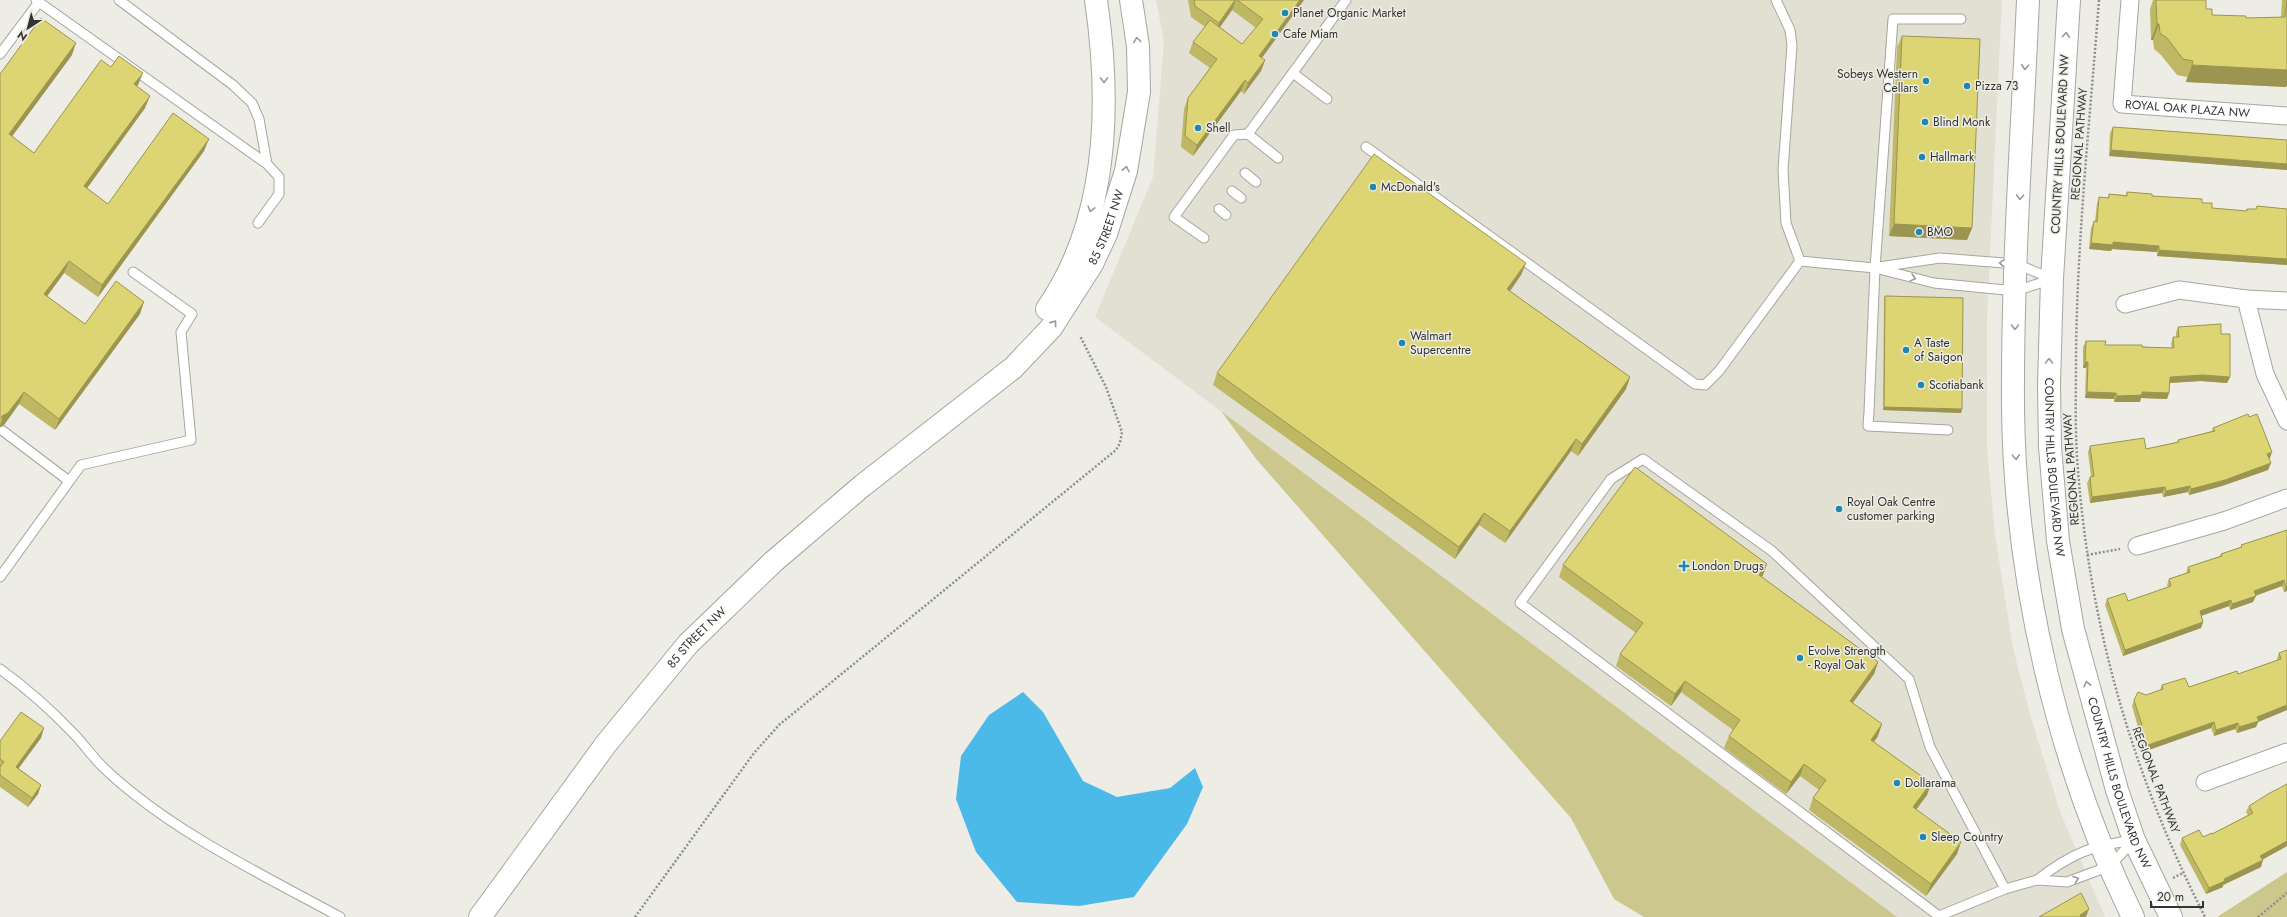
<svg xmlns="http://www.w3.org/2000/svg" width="2287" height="917" viewBox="0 0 2287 917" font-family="Jost,sans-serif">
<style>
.built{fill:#e1e0d3}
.green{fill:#ccc78c}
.water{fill:#4cbae9}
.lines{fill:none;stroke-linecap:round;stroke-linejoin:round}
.service-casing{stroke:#a6a69f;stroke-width:11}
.minor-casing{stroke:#a6a69f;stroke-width:19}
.tertiary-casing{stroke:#a6a69f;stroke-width:24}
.secondary-casing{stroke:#a6a69f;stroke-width:24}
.path{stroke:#8e8e8a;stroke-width:2.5;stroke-dasharray:2 2;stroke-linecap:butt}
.service{stroke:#fff;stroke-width:9}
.minor{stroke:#fff;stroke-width:17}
.tertiary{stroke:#fff;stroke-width:22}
.secondary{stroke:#fff;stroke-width:22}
.wall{fill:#beb764;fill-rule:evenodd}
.shaded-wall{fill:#9b9551}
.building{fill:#ddd574;stroke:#9b9551}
.oneway{stroke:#999998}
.poi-dot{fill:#1e87af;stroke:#edede6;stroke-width:1.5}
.labels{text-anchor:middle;stroke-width:3;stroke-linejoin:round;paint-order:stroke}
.poi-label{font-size:12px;fill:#333331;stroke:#edede6;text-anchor:start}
.street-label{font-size:12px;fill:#333331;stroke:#edede6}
</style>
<rect width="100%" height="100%" fill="#edede6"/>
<path class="built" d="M1156,0H2002L1987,318V448L1995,535L2013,648L2031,718L2061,814L2105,917H1897L1095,317L1153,177L1164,42Z"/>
<path class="green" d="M1221,411L1897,917H1644L1614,899L1571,818L1257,460Z
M2287,872V917H2217Z"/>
<path class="water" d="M1023,692L1043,712L1083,781L1117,797L1170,788L1195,768L1203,787L1187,824L1134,897L1079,906L1017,902L976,852L956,799L961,756L989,715Z"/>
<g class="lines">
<defs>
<path id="service" d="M36,0L267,164L279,177V194L258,223
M119,0L233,85L252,103L259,119L267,164
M1776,0L1790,30L1792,45L1783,170L1786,223L1800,261
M0,54L39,2
M1293,73L1327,99
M1366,147L1695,384L1705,385L1719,371L1800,261
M1278,158L1248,134L1346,0
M1245,173L1256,182
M1232,191L1241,198
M1219,209L1226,215
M1204,238L1174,217L1234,135L1248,134
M1800,261L1875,268L1934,283L2016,291L2052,279
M1879,267L1940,258L2017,264L2052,279
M1948,430L1868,426L1869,412L1875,268L1893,19H1961
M3,431L69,481
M0,577L81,465L191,440L181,332L192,314L133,272
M0,669C26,688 50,709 73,733C84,744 93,758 105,769C169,830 263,875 340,917
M2037,880C2072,853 2091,846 2134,840
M2005,889L1939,916L1520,603L1611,479L1643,459L1772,551L1909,679L1930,747L2005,889L2037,880L2067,882L2110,866L2134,840"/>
<g id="minor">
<path id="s1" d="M2130,0L2122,104L2287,116"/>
<path d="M2246,299L2265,374L2287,421"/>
<path d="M2125,304L2179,290L2246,299L2287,301"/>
<path d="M2137,546L2224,521L2287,498"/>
<path d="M2205,782L2287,752"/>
</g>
<g id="tertiary">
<path d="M1047,309C1109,220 1111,103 1096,0"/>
<path id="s2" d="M480,917L606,744L688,644L773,562L862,486L1013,368L1051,328L1092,264L1106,234L1126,171L1139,92L1138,46L1131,0"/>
</g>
<g id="secondary">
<path d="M2028,0C2022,136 2012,272 2013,409C2015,579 2058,764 2133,917"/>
<path id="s3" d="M2069,0L2052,279L2049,385L2050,447L2058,541L2073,629L2117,790L2134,840L2171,917"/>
</g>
</defs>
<use href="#service" class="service-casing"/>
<use href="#minor" class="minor-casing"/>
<use href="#tertiary" class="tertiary-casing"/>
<use href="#secondary" class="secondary-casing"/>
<path class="path" d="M2099,0C2090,119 2077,238 2076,358C2076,391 2075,424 2077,457C2088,621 2131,771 2205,917
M2087,555L2120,549
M2173,878L2183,873
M635,917L754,753L779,725L1116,450L1120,443L1122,432L1106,387L1080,336
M2258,917L2287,893"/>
<use href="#service" class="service"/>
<use href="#minor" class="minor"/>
<use href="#tertiary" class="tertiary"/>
<use href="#secondary" class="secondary"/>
</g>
<path class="wall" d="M1188,0H1304L1262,58L1265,60L1261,71L1244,94L1241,91L1193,156L1181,147L1184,109L1188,98L1210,68L1189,53L1193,42L1205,27L1191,17ZM1232,10L1256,28L1242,44L1220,27Z
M2153,0H2206V9L2212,15L2246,18L2281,17L2282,0H2287V85L2286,87L2186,82L2187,77L2177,75L2161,55L2154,49L2153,40H2151L2150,9Z
M1902,36L1972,228L1967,240L1889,236L1897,47Z
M72,55L12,136L34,153L111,67L138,85L137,86L145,108L87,188L108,204L204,151L98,297L64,273L47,296L85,324L140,314L55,430L19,404L4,425L0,427V428V74Z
M2113,127L2287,140V170L2109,156L2110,133Z
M2127,192L2202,203L2212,208L2246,211L2247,209H2256L2257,206L2287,209V265L2157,256V252L2112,249L2111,251L2089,249L2091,228L2094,221L2095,222L2097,203L2099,197L2108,198L2109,194L2126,195Z
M1526,263L1521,275L1510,291L1630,377L1626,389L1578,456L1571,451L1505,543L1479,525L1455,559L1213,385L1217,373Z
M1885,296L1962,409L1961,413L1883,410L1884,299Z
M2178,327L2221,334L2230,377L2227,383L2201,381L2170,383L2169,393L2167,399L2141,398L2140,402H2114V399L2085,398L2086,368H2083V347L2086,341L2105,345L2172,348L2171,344L2173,337H2176V333Z
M2213,428L2270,458H2269L2271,463L2268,470L2222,486L2189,495L2188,492L2163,497L2162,493L2090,503L2087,483L2090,477L2091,476L2088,452L2090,446L2146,449L2177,442L2178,440L2212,431Z
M2287,530V591L2284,592L2282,586L2255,596L2253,602L2230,610L2229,606L2201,616L2203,622L2201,628L2123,656L2105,605L2107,599L2128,601L2168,587L2167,585L2169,579L2186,573L2188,567L2220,556L2221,554L2241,547V545Z
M1563,565L1763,575L1762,577L1878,662L1874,674L1853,703L1878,736L1874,742L1931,783L1927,795L1916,810L1957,854L1926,896L1809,810L1813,798L1819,790L1800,776L1786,794L1724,748L1729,736L1733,730L1681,692L1671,706L1616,666L1620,654L1636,633L1559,577Z
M2287,650V710L2258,722L2256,727L2237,733L2235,729L2214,736L2211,728L2143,752L2136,732L2138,727L2132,706L2134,700L2160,690L2162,685L2189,687L2238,674L2277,660V659L2279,653Z
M41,738L18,768L41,785L38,794L28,807L0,787V741Z
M2249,806L2287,846L2262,860L2261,867L2223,885V887L2206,894L2180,845L2182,838L2203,837L2212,834L2248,815L2246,812Z"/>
<path class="shaded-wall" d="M1236,0L1232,10L1215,34L1219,23Z
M1300,0H1304L1255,67L1259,56Z
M2157,24H2159L2153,40H2151Z
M76,43L72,55L5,146L9,134Z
M1265,60L1261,71L1244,94L1248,83Z
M2192,65L2287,70V85L2286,87L2186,82Z
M143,73L138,85L130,96L134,84Z
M1245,80L1241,91L1193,156L1197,145Z
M150,96L145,108L80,198L84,186Z
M209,139L204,151L98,297L102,285Z
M2111,150L2287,164V170L2109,156Z
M1894,224L1972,228L1967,240L1889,236Z
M2113,242L2159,246L2157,252L2112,249L2111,251L2089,249L2091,243Z
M2159,250L2287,259V265L2157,256Z
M69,261L64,273L40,306L44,294Z
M1526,263L1521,275L1503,301L1507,289Z
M144,302L140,314L55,430L59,419Z
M2085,362H2088L2086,368H2083Z
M2203,375L2230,377L2227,383L2201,381L2168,383L2170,377Z
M1630,377L1626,389L1578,456L1582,444Z
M24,392L19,404L4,425L0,427V428V422L2,416Z
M2087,392L2116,393L2114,399L2085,398Z
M2142,392L2169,393L2167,399L2141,398L2140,402H2114L2117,396Z
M1884,407L1962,409L1961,413L1883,410Z
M1576,439L1571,451L1505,543L1510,531Z
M2272,452L2270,458L2265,460L2267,454Z
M2271,463L2268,470L2222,486L2189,495L2191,489Z
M2190,486L2188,492L2163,497L2166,491Z
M2165,487L2162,493L2090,503L2092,497Z
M1484,513L1479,525L1455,559L1459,547Z
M1767,564L1763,575L1755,587L1759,575Z
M2284,580L2282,586L2252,597L2254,591Z
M2286,586H2287V591L2284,592Z
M2256,596L2253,602L2230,610L2232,604Z
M2231,600L2229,606L2198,617L2200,611Z
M2203,622L2201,628L2123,656L2125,650Z
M1878,662L1874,674L1845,713L1850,701Z
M1685,681L1681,692L1671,706L1675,694Z
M2287,705V710L2258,722L2256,727L2237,733L2239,727L2257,717Z
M2214,722L2211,728L2143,752L2145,746Z
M2238,723L2235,729L2214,736L2216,730Z
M1882,724L1878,736L1867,752L1871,740Z
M44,728L41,738L13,776L16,767Z
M1804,764L1800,776L1786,794L1791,782Z
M1931,783L1927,795L1909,819L1913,807Z
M41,785L38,794L28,807L32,798Z
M2287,841V846L2258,862L2260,856Z
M1961,842L1957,854L1926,896L1931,884Z
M2263,860L2261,867L2223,885V887L2206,894L2209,888L2224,879Z
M2089,909L2086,917H2079L2080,915Z"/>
<path class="building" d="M1194,0H1235L1219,23L1195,6Z
M1237,0H1300L1259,56L1265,60L1248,83L1245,80L1197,145L1185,136L1188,98L1217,59L1193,42L1210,20L1242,44L1263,19Z
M2156,0H2206V9H2212V15L2246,16V18L2285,17L2287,0V70L2192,65L2193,61L2183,59L2167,38L2160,33L2159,24H2157Z
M41,18L76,43L9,134L34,153L101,60L111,67L119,56L143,73L134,84L150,96L84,186L108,204L173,113L209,139L102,285L69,261L44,294L85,324L116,281L144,302L59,419L24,392L8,413L2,416V422L0,425V74Z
M1902,36L1980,39L1972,228L1894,224Z
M2113,127L2287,140V164L2111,150Z
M1374,154L1526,263L1507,289L1630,377L1582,444L1576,439L1510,531L1484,513L1459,547L1217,373Z
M2127,192L2152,194V196L2202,199V203H2212V208L2247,211V209H2256L2257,206L2287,209V259L2159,250V246L2113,242V245L2091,243L2094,221L2097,222L2099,197L2109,198V194L2127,196Z
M1885,296L1963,298L1962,409L1884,407Z
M2221,324V334H2230V377L2203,375L2170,377L2169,393L2142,392V395L2117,396L2116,393L2087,392L2088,362H2085L2086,341H2106L2105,345H2142V347L2174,348L2173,337H2179L2178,327Z
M2248,414L2249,417L2257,414L2272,452L2267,454L2271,463L2225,480L2191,489L2190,486L2166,491L2165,487L2092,497L2090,477L2094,476L2090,446L2144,438L2146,449L2179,442L2178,440L2215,431L2213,428Z
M1635,467L1767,564L1759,575L1878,662L1850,701L1882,724L1871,740L1931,783L1913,807L1961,842L1931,884L1813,798L1826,780L1804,764L1791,782L1729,736L1740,720L1685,681L1675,694L1620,654L1643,623L1563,565Z
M2287,530V586H2286L2284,580L2254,591L2256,596L2232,604L2231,600L2200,611L2203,622L2125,650L2107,599L2125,593L2128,601L2171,586L2169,579L2190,572L2188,567L2222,556L2221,554L2242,547L2241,545Z
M2287,650V705L2257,717L2259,721L2239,727L2238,723L2216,730L2214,722L2145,746L2139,726L2142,725L2134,700L2138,692L2146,695L2163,689L2162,685L2185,678L2189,687L2237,671L2238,674L2281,659L2279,653Z
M21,712L44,728L16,767L41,785L32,798L0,775V767L4,762L0,759V741Z
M2287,784V841L2260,856L2263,860L2224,879L2225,881L2209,888L2182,838L2199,830L2203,837L2212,833V834L2253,813L2249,806L2268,794Z
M2081,893L2089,909L2080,915L2081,917H2039Z"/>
<defs><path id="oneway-chevron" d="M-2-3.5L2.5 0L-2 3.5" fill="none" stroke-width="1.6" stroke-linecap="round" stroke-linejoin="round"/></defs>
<g class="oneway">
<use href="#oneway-chevron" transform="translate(2066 35) rotate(-86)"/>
<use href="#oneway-chevron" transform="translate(1137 40) rotate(-98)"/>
<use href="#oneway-chevron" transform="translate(2025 67) rotate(93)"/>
<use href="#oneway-chevron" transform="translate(1104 80) rotate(89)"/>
<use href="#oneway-chevron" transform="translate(1126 169) rotate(-77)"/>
<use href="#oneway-chevron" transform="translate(2020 197) rotate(93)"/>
<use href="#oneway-chevron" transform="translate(1091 209) rotate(104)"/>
<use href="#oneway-chevron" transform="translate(2002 263) rotate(-176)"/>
<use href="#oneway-chevron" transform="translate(1913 278) rotate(15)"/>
<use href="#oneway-chevron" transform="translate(1054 323) rotate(-55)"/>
<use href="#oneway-chevron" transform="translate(2015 327) rotate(91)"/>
<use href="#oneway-chevron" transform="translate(2049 361) rotate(-89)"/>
<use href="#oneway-chevron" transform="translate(2016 457) rotate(87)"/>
<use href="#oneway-chevron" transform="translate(2087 684) rotate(-104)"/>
<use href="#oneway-chevron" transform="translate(2076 879) rotate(-20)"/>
</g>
<g class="poi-dot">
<circle cx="1285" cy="13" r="4"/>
<circle cx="1275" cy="34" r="4"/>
<circle cx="1926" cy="81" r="4"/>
<circle cx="1967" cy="86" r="4"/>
<circle cx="1925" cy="122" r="4"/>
<circle cx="1198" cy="128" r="4"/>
<circle cx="1922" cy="157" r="4"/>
<circle cx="1373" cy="187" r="4"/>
<circle cx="1919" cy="232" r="4"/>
<circle cx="1402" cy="343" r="4"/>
<circle cx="1906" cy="350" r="4"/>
<circle cx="1921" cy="385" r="4"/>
<circle cx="1839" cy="509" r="4"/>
<path d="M1682 560h4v4h4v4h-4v4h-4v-4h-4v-4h4z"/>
<circle cx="1800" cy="658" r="4"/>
<circle cx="1897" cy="783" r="4"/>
<circle cx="1923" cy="837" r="4"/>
</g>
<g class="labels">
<g class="poi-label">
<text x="1293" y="17">Planet Organic Market</text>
<text x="1283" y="38">Cafe Miam</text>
<text x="1918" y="78" text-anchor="end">Sobeys Western<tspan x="1918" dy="14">Cellars</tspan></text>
<text x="1975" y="90">Pizza 73</text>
<text x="1933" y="126">Blind Monk</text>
<text x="1206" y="132">Shell</text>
<text x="1930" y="161">Hallmark</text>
<text x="1381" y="191">McDonald's</text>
<text x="1927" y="236">BMO</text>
<text x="1410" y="340">Walmart<tspan x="1410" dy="14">Supercentre</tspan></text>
<text x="1914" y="347">A Taste<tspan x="1914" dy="14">of Saigon</tspan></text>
<text x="1929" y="389">Scotiabank</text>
<text x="1847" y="506">Royal Oak Centre<tspan x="1847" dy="14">customer parking</tspan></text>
<text x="1692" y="570">London Drugs</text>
<text x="1808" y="655">Evolve Strength<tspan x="1808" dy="14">- Royal Oak</tspan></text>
<text x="1905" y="787">Dollarama</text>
<text x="1931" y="841">Sleep Country</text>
</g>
<g class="street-label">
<text dy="4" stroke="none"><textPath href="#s1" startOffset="170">ROYAL OAK PLAZA NW</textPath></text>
<text transform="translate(2060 144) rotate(-87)" y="4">COUNTRY HILLS BOULEVARD NW</text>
<text transform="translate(2079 144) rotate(-86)" y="4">REGIONAL PATHWAY</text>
<text dy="4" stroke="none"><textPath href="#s2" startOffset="941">85 STREET NW</textPath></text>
<text dy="4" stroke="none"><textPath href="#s3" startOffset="468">COUNTRY HILLS BOULEVARD NW</textPath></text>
<text transform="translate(2071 469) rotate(-94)" y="4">REGIONAL PATHWAY</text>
<text dy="4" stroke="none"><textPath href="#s2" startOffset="354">85 STREET NW</textPath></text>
<text transform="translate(2156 780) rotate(69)" y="4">REGIONAL PATHWAY</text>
<text dy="4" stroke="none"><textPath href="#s3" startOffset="792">COUNTRY HILLS BOULEVARD NW</textPath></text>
</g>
</g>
<g transform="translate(28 28) rotate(216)" stroke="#edede6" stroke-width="3" paint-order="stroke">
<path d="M0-3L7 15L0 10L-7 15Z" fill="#333331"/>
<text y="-6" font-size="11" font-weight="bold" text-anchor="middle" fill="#333331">N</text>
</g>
<path d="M2151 901v6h52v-6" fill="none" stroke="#333331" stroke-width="2"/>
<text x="2157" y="901" font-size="12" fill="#333331" stroke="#edede6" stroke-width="3" paint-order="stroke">20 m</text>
</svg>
